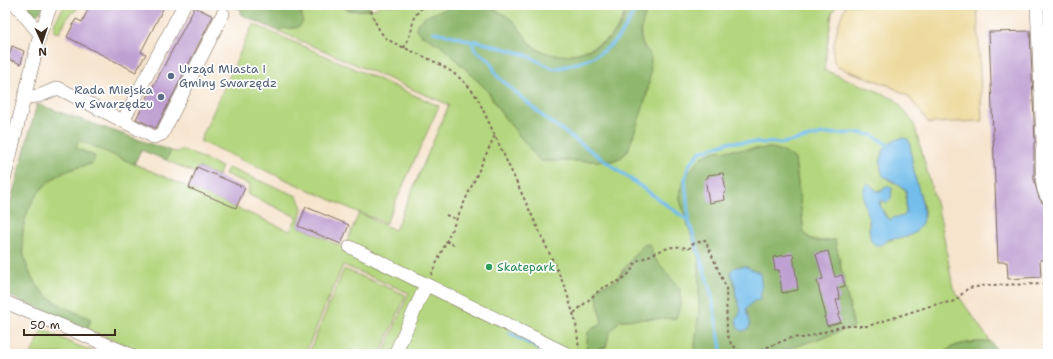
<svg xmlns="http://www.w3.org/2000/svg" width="1053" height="359" viewBox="0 0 1053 359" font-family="'Shantell Sans',sans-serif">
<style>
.green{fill:#b4d67e;stroke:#78804e;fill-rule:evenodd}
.forest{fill:#8fb76d;stroke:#657046;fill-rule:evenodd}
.sand{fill:#eeda9e;stroke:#94825e}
.water{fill:#72bdeb;stroke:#567484}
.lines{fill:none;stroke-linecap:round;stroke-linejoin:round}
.stream{stroke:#72bdeb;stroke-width:3.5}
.building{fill:#bfa0d2}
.minor-casing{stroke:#7c6b5b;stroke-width:14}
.path{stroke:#7c6b5b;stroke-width:2;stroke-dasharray:3 3;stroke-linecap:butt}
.minor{stroke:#fff;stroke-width:13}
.service-dot{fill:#5c6f8a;stroke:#fff;stroke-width:1.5}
.leisure-dot{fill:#2e9e5b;stroke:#fff;stroke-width:1.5}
.labels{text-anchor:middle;stroke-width:3.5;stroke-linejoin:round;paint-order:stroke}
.service-label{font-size:12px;fill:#4e5e75;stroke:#fff;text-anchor:start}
.leisure-label{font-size:12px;fill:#27864d;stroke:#fff;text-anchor:start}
</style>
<rect width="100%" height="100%" fill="#fff"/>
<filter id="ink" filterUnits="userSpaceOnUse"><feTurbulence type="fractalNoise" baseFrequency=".025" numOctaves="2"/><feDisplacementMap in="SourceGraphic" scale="8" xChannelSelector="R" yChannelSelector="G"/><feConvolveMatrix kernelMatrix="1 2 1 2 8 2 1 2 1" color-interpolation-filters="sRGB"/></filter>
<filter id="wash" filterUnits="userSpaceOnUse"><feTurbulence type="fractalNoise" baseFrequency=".012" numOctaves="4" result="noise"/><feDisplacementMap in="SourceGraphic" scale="16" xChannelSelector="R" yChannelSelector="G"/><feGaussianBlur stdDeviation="0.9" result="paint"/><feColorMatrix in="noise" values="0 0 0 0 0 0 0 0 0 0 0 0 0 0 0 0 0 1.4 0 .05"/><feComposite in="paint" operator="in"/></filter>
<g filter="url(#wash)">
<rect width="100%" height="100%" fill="#f6e4cd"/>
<path class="green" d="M65,5H79L76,10L69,15L59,33L53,31L55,22Z
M296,5H339L346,9L352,11L371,10L383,5H470C458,5 417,14 416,29L420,34L443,47L487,90L501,113L540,161H612L622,157L628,150L648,91L649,52C634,39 643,22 648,5H837L832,13L824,70L879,92L896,100L914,124L941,221L953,288L990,341C976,343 953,341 944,354H783L781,351L854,327L835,240C822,241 813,243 804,233L795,159L785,152L772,148L715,151L702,157L685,177L680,190V200L699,259V310L694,354H383L409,293L343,265L305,354H147L87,329L91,319C73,311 55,305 41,290C13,259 17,207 50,181C63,171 76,167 92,164L95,156L76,148L79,140L290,231L297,217L247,194L250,185L225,174L228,168L297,196L302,208L298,226L344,248L359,213L395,230L449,105L278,31C284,26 292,30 299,26L302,13ZM894,140L910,144C911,156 913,169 916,181C918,191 926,207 924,217C923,221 919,228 916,231C907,241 893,235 883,244L869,231V220L864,202L865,188L872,187L877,191H882L885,187L892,188L891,191L884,201H880L881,207L889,220L905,216L906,212V190C900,185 892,183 886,178C879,172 879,160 883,151C885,146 891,143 894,140ZM651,246L652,256L680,289L676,318L620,320L609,334L606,347L593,351L586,350L590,330L602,324L596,292L601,286L616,281L623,269Z
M474,5H625C623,25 615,36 597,45C578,56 550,61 531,45C525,40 522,32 517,26C511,18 499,10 489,7C485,6 479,6 474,5Z
M253,24L439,106L386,223L358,212L200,141Z
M180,150H184L222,167L218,176L198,167L195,173L166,160L171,151L178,152Z
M344,269L406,295L380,354H308Z
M43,329L69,342L99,354H31Z"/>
<path class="forest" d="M31,5H44C38,16 37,18 26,10Z
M237,5H296C302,13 308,26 294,28C287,29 283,27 278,31L240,14L242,10L235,7Z
M339,5H369L371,10H348Z
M462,5C482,5 502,9 517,25C526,36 527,45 541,51C566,63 613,47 623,20C624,15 625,10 625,5H648C645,17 636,36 644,47C647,52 651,53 651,60C651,92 638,121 628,150L622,157L612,161H540L501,113L487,90L443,47L420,34L416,29L417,24C424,14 450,7 462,5Z
M37,104L171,151L166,160L141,150L134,164L79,140L76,148L95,157L92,164C77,167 63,171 50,181C17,207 13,259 41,290C55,305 73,311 91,319L87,329L5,294V223Z
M772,148L785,152L795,159L804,233C813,244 822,241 835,240L854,327L782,351L783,354H694L699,310V259L680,200V190L685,177L702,157L715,151ZM734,282L754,301L746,309L750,325L740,314L741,306L736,297Z
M649,244L651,246L653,256L680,289L681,303L676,318L620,320L609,334L606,347L593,351L586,350L588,332L590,330L602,324L596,292L601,286L616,281L642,245Z
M990,341L1000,354H944C953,341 976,343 990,341Z"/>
<path class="sand" d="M846,5H977L982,121L929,123L908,96L888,85L837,67C836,65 835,63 834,61C830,50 840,16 846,5Z"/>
<path class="water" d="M904,138L909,140L910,144C911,156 913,168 916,180C919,192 925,206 923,219C922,227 913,236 905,237C900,239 895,238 890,239C885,241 880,248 874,244C868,240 870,227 869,221C867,211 858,191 868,183L877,191H882L886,186H890L892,188L891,199L886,203L883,200L879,202L884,214L889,220C892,219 894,217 897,217C902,216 904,218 906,212V190L898,184L883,176C877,159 883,139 904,138Z
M744,266L760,273L762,287L760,300L754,301L746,309L750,325L748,329L742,331L738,328L736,320C744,308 739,307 736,295C735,291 736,286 734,282C733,277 730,276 731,270L736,267Z"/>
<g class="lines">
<path class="stream" d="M636,5C625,37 603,58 570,65C564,67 558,69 552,68L524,54L476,41L472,42L475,50L490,61L497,76L545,118L689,221L711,293L722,354
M434,32L458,37L472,42
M689,221L685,179L689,165L700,152L729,142L783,143L824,134L862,133L874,136L888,145
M510,333L548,354"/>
</g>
<g id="blocks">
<path class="building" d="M90,5H165L141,52L146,54L136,72L67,37L76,19L82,22Z
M195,7L213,16L156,128H155L136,119Z
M1030,31L1035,143H1034V180L1039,198L1044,205L1048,206V259L1040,260L1041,277L1008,279L1007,262H998L989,32Z
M12,46L24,51L21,64L8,59Z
M197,167L245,188L236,208L189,188Z
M723,173L726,192L724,193L725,200L709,203L705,178H708V175Z
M306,207L349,225L341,244L298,226Z
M828,251L835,277L842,275L845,286L837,288L840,299L836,300L840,314L838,315L841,322L827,326L824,316H826L817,281L823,279L816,254Z
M793,254L798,290L782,293L779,270H775L773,257Z"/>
</g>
</g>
<g filter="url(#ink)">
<use href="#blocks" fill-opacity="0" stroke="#7c6b5b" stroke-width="1"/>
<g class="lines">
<defs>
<path id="minor" d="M16,5L40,34
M1037,5L1043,143L1042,158
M24,97L39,96L58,88L123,121L184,5
M123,121L154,137L162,134L223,14
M1048,158H1042C1043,171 1040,188 1048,198
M5,176L40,34L51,5
M350,247L567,354
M5,302L129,354
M395,354L426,285"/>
</defs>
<use href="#minor" class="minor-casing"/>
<path class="path" d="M369,5C373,16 377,30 386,38C394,44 405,48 414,52C440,64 462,74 478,99L565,287L576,323L579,349
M404,48L411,32L414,17L424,5
M446,215L456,219
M446,241L456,246
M431,275L495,135
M574,313L602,288L619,281L630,273L636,261C649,257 660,249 673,247C679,246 685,248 690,248L692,244L705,240L726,287L727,333L731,344L741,352
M750,354L793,337L805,338L843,326H868L933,305L955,301L968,288L989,285L1048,284"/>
<use href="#minor" class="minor"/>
</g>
</g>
<g class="service-dot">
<circle cx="171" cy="76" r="4"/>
<circle cx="161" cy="97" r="4"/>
</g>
<circle class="leisure-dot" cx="489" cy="267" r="4"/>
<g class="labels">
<g class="service-label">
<text x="179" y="73">Urząd Miasta i<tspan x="179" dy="14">Gminy Swarzędz</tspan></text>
<text x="153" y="94" text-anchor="end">Rada Miejska<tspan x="153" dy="14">w Swarzędzu</tspan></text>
</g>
<g class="leisure-label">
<text x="497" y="271">Skatepark</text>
</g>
</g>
<rect width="1053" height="359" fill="none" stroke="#fff" stroke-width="20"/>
<g transform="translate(42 42) rotate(177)" stroke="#ffffff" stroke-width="3" paint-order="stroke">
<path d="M0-3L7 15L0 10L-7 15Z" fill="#3b2a1e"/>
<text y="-6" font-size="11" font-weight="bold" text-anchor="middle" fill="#3b2a1e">N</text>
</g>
<path d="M24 329v6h91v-6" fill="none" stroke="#3b2a1e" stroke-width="2"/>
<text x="30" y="329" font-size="12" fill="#3b2a1e" stroke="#ffffff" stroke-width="3" paint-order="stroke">50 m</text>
</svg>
